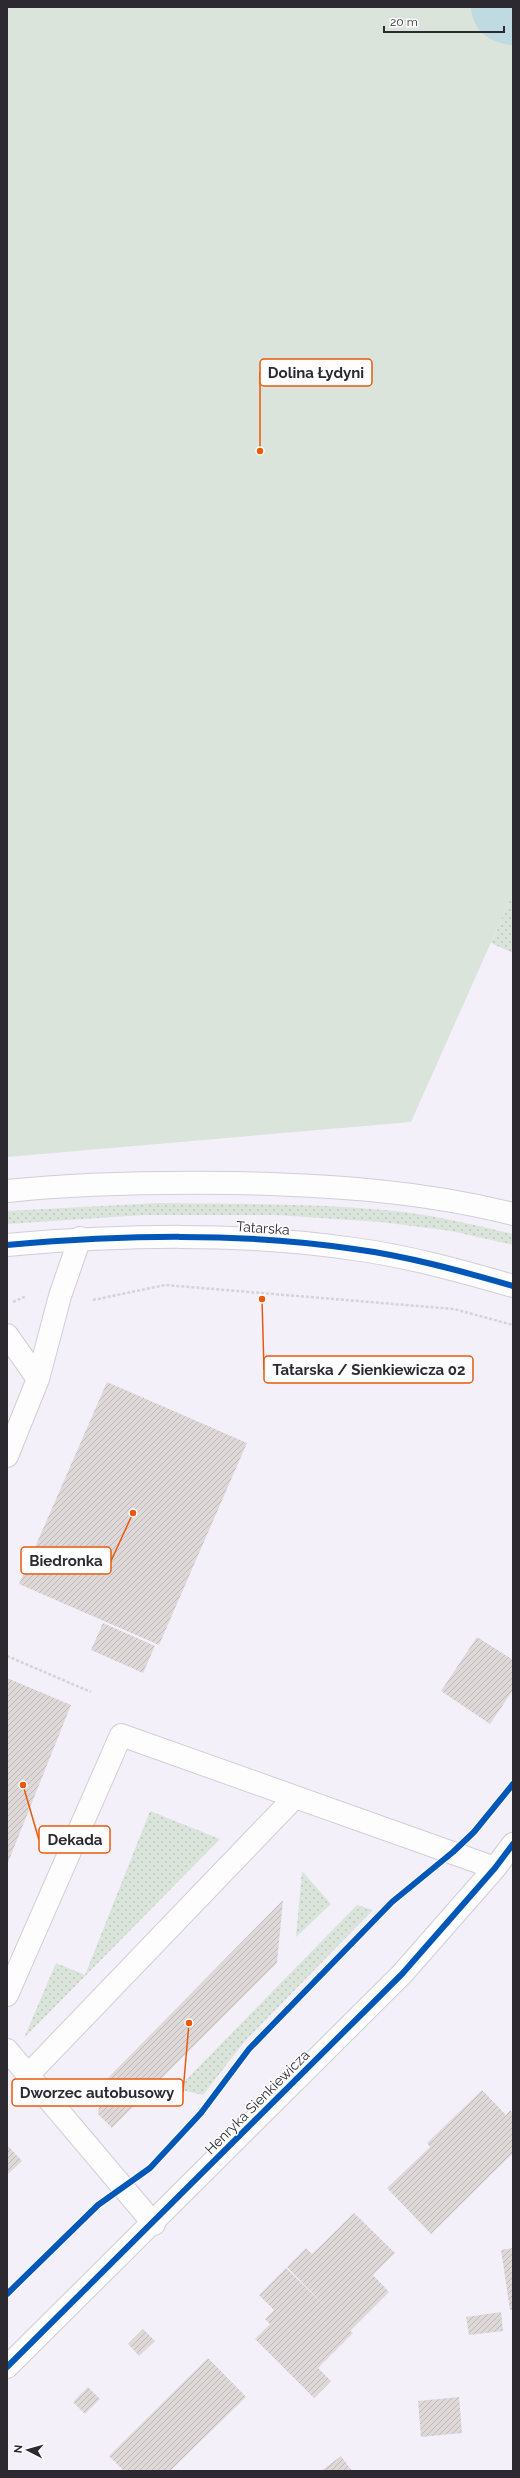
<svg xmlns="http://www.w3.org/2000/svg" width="520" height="2478" viewBox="0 0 520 2478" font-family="Raleway,sans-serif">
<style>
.grass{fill:url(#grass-dots)}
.park{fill:#dbe4db}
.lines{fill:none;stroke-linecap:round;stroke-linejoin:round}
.river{stroke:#c0dae2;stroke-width:72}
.building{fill:url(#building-hatch)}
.minor-casing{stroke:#d0ced6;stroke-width:24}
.major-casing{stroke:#d0ced6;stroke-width:24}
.path{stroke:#d4d3d6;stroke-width:2.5;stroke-dasharray:3 2;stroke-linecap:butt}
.minor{stroke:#fdfdfe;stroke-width:22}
.major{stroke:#fdfdfe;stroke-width:22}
.cycleway-casing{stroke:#fdfdfd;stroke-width:8}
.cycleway{stroke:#0057b8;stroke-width:6}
.labels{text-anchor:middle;stroke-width:3;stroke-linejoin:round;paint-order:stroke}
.street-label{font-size:14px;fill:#2c2931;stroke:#fdfdfd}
.leader{fill:none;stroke:#e8590c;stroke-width:1.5}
.callout-dot{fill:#e8590c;stroke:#fdfdfd;stroke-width:1.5}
.callout{fill:#fdfdfd;stroke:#e8590c;stroke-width:1.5}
.callout-label{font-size:15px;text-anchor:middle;font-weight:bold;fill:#2c2931}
</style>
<defs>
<pattern id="grass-dots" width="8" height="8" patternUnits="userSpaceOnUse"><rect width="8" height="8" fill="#dbe4db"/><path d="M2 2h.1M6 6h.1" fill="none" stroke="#bcc4bc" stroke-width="1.8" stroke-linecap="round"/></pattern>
<pattern id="building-hatch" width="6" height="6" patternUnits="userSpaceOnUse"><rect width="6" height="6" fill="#dfd8d9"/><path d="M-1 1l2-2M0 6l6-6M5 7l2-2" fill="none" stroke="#c0b9bb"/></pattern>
</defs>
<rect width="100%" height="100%" fill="#f3f0fa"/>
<path class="grass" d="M513,893V953L491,943Z
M158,1203C234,1204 310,1203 385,1210C429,1214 471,1224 513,1234V1245L451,1231L381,1222L275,1215H144L7,1224V1211Z
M150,1811L220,1839L24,2038L56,1963L85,1975Z
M302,1871L331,1904L296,1937Z
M357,1905L373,1910L244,2042L203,2095L177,2089Z"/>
<path class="park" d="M7,7H513V893L411,1122L7,1157Z"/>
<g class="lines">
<path class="river" d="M507,7L513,9"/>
</g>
<path class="building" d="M107,1382L247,1443L159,1645L19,1584Z
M103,1623L155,1646L143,1673L91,1650Z
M477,1637L513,1660V1690L490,1724L441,1691Z
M7,1678L71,1705L7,1865Z
M283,1900L277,1963L112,2128L98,2114L102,2084Z
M482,2090L506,2115L510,2110L513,2113V2153L431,2234L387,2188L430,2147L427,2143Z
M7,2145L22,2161L7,2175Z
M354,2213L395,2253L373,2275L389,2292L350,2331L353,2333L318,2368L331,2381L314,2398L255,2339L270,2324L265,2319L274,2310L259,2295L286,2268L324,2305L287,2267L306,2248L312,2254Z
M513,2248V2309L510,2310L501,2250Z
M501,2312L503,2331L469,2335L466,2317Z
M143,2329L155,2341L139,2356L128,2344Z
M208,2358L246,2397L170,2471H124L109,2456Z
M88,2387L100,2399L85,2414L73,2402Z
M459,2397L462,2433L421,2437L418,2401Z
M341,2456L352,2471H321Z"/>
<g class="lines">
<defs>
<path id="minor" d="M7,1335L38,1379
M7,1456L38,1379L60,1296L80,1238
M7,1995L121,1735L495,1868
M7,2050L154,2224
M28,2075L295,1797
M7,2367L402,1974L495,1868L513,1844"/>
<path id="major" d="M7,1191C83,1183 158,1182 234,1183C328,1185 422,1191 513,1214
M7,1245C122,1235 239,1232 354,1249C407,1256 461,1271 513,1286"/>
</defs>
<use href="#minor" class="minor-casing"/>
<use href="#major" class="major-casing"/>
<path class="path" d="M93,1300L165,1285L454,1309L513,1325
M13,1302L26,1296
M7,1656L91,1692"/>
<use href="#minor" class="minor"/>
<use href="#major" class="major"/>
<defs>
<path id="cycleway" d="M7,1245C122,1235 239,1232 354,1249C407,1256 461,1271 513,1286
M7,2294L98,2205L150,2168L201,2113L249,2049L392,1902L453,1852L474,1832L513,1784
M7,2367L402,1974L495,1868L513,1844"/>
</defs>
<use href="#cycleway" class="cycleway-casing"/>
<use href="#cycleway" class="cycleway"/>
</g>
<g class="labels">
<g class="street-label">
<text transform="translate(263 1228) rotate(4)" y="5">Tatarska</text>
<text transform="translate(257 2102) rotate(-45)" y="5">Henryka Sienkiewicza</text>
</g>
</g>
<path class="leader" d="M260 451L260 372M262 1299L264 1370M133 1513L111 1561M23 1785L39 1840M189 2023L183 2092"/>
<g class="callout-dot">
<circle cx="260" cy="451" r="4"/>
<circle cx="262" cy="1299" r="4"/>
<circle cx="133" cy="1513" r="4"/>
<circle cx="23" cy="1785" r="4"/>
<circle cx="189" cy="2023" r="4"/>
</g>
<g class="callout">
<rect x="260" y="359" width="112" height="27" rx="4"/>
<rect x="264" y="1356" width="209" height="27" rx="4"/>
<rect x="21" y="1547" width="90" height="27" rx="4"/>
<rect x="39" y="1826" width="71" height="27" rx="4"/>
<rect x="12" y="2079" width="171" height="27" rx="4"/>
</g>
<g class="callout-label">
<text x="316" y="378">Dolina Łydyni</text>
<text x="369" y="1375">Tatarska / Sienkiewicza 02</text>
<text x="66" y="1566">Biedronka</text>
<text x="75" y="1845">Dekada</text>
<text x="97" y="2098">Dworzec autobusowy</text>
</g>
<rect width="520" height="2478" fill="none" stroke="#2c2931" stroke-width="16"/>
<g transform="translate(28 2450) rotate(276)" stroke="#fdfdfd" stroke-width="3" paint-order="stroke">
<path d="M0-3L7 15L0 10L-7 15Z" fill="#2c2931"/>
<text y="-6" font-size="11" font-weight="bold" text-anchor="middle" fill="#2c2931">N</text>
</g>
<path d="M384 26v6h120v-6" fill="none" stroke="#2c2931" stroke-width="2"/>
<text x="390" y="26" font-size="12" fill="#2c2931" stroke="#fdfdfd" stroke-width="3" paint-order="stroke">20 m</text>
</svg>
